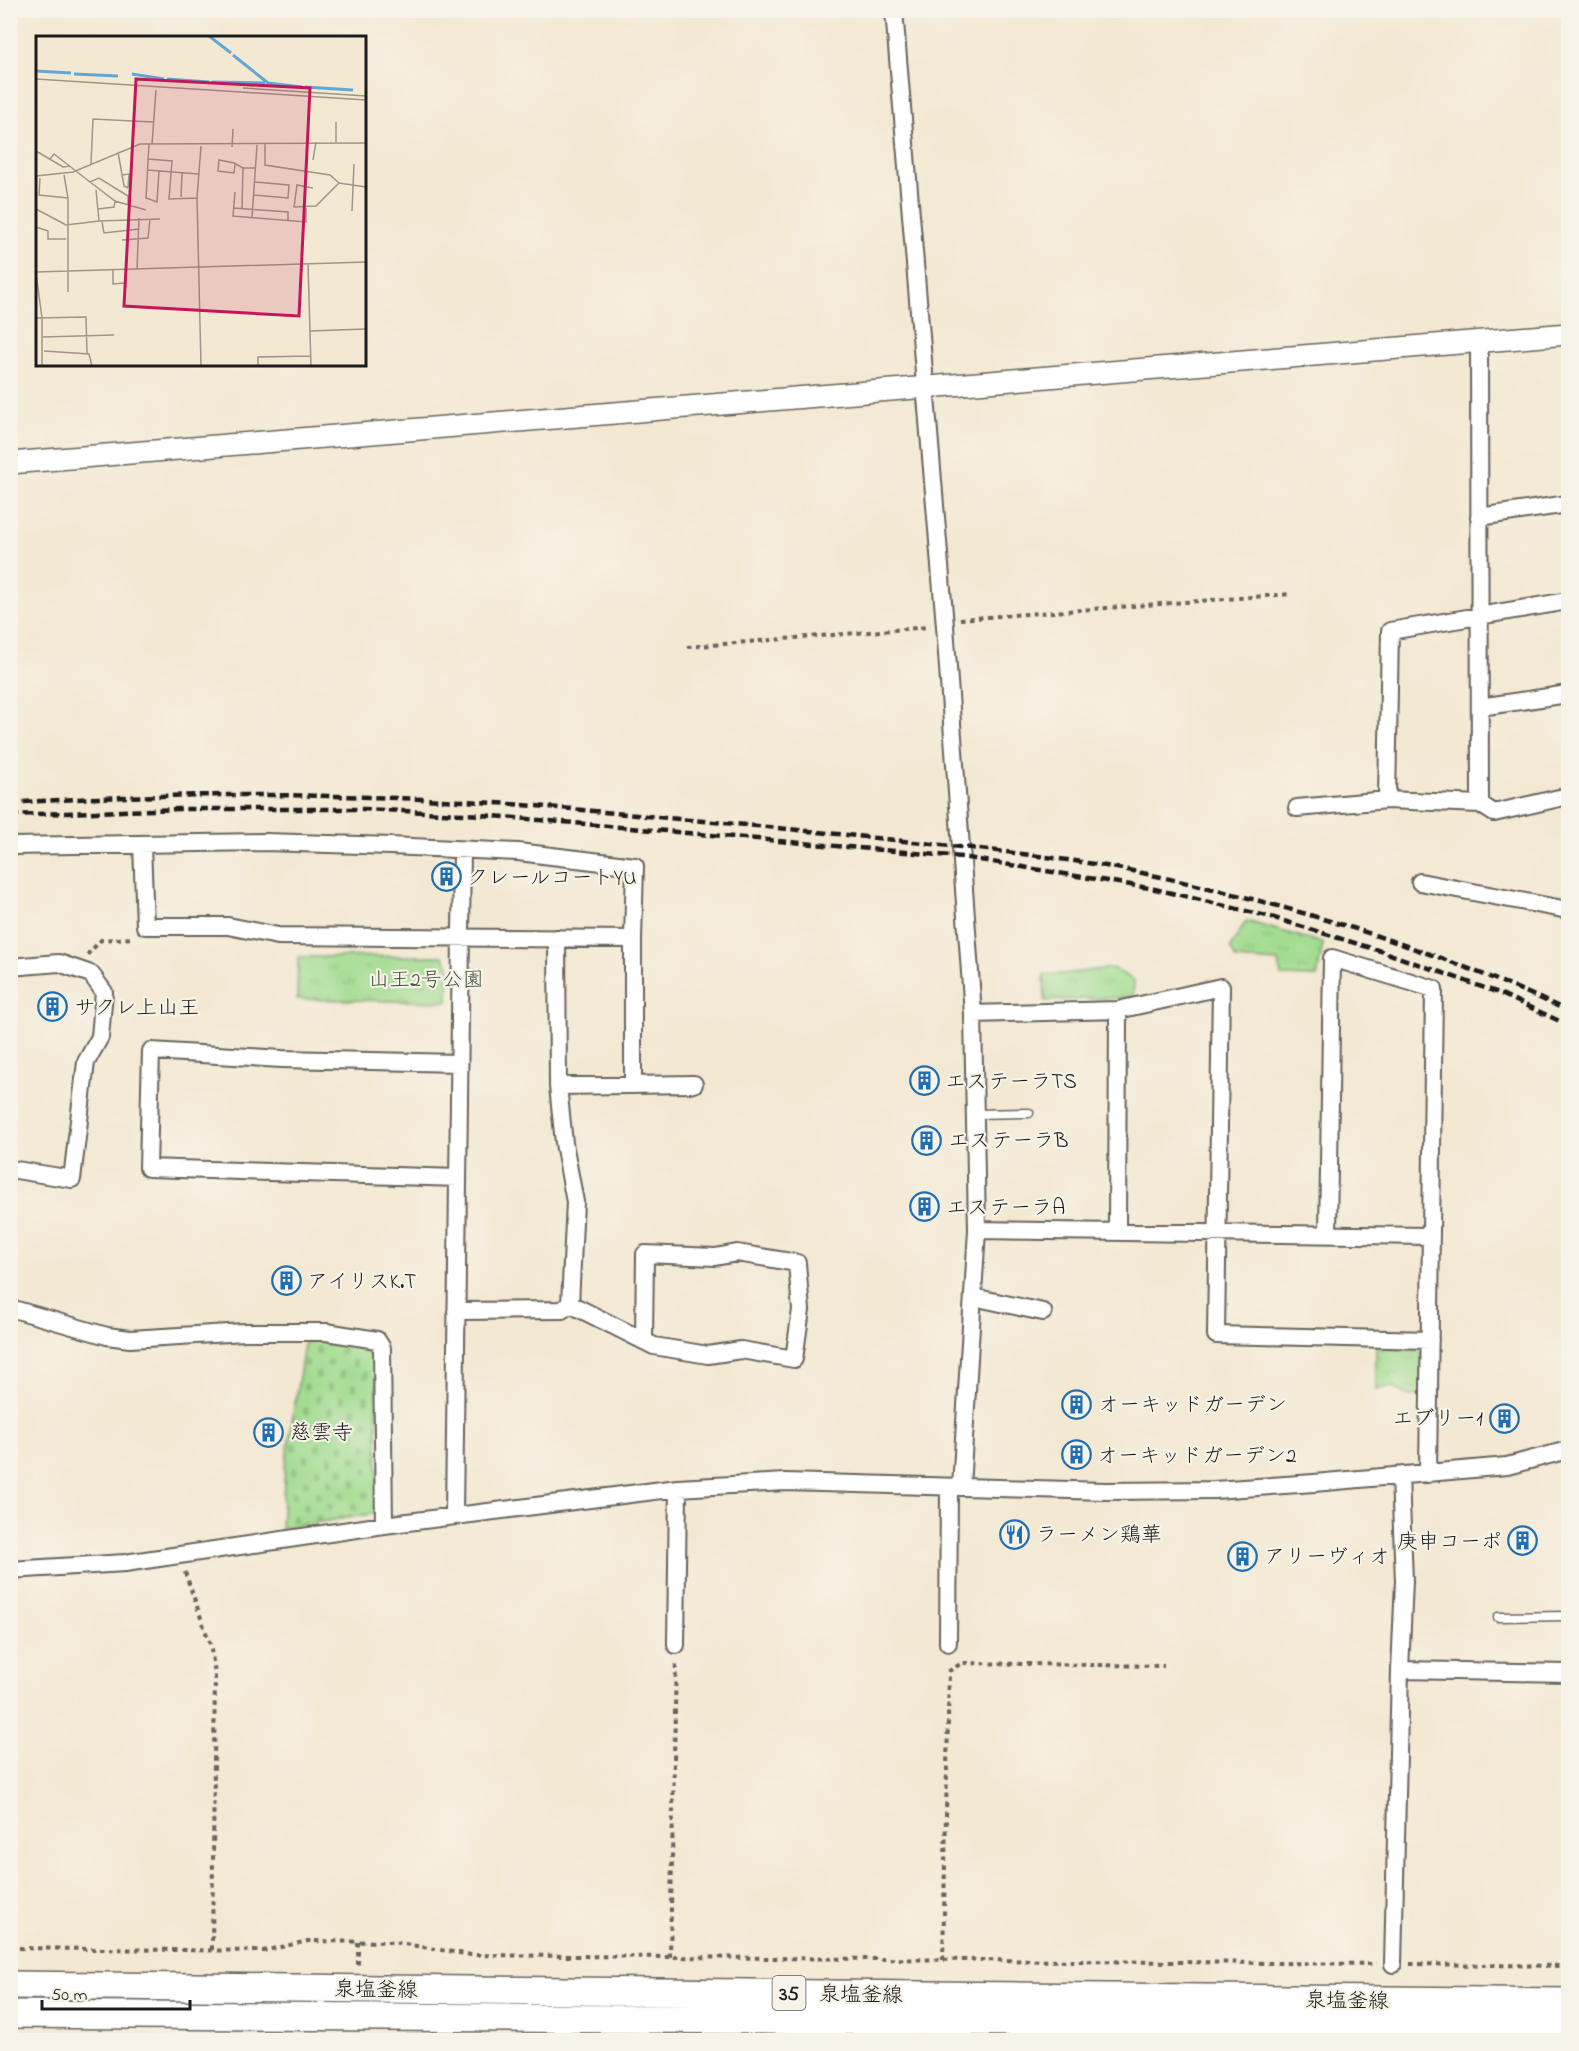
<svg xmlns="http://www.w3.org/2000/svg" width="1579" height="2051" viewBox="0 0 1579 2051" font-family="'Indie Flower','Klee One',sans-serif">
<style>
.grass{fill:url(#grass-tufts);stroke:#5e7c56;stroke-width:1.5}
.cemetery{fill:url(#cemetery-stones);stroke:#5e7c56;stroke-width:1.5}
.lines{fill:none;stroke-linecap:round;stroke-linejoin:round}
.service-casing{stroke:#67635c;stroke-width:11}
.minor-casing{stroke:#67635c;stroke-width:20}
.tertiary-casing{stroke:#67635c;stroke-width:24}
.primary-casing{stroke:#67635c;stroke-width:30}
.path{stroke:#67635c;stroke-width:4;stroke-dasharray:4.5 4.5;stroke-linecap:butt}
.service{stroke:#fff;stroke-width:8}
.minor{stroke:#fff;stroke-width:16}
.tertiary{stroke:#fff;stroke-width:21}
.primary{stroke:#fff;stroke-width:27}
.rail{stroke:#1c1c1c;stroke-width:4.5;stroke-dasharray:9 4.5;stroke-linecap:butt}
.labels{text-anchor:middle;stroke-width:4.5;stroke-linejoin:round;paint-order:stroke}
.shield{fill:#f7f3e8;stroke:#5e5c59;stroke-width:1.5}
.shield-label{font-size:20px;font-weight:bold;fill:#1c1c1c}
.poi-label{font-size:21px;fill:#1c1c1c;stroke:#f7f3e8;text-anchor:start}
.park-label{font-size:21px;fill:#44563f;stroke:#f7f3e8}
.street-label{font-size:21px;fill:#1c1c1c;stroke:#f7f3e8}
.inset-river{fill:none;stroke:#60a7d6;stroke-width:3}
.inset-road{fill:none;stroke:#9d9689;stroke-width:1.5}
.view{fill:#c2185b;fill-opacity:0.15;stroke:#c2185b;stroke-width:3}
.inset-edge{fill:none;stroke:#1c1c1c;stroke-width:3}
</style>
<defs>
<pattern id="grass-tufts" width="24" height="20" patternUnits="userSpaceOnUse" patternTransform="scale(1.5)"><rect width="24" height="20" fill="#a1dc90"/><path d="M3 7l-1-3M5 7V3M7 7l1-3M15 17l-1-3M17 17v-4M19 17l1-3" fill="none" stroke="#8abc7c"/></pattern>
<pattern id="cemetery-stones" width="16" height="16" patternUnits="userSpaceOnUse" patternTransform="scale(1.5)"><rect width="16" height="16" fill="#a1dc90"/><path d="M2 7V4a2 2 0 0 1 4 0v3zM10 15v-3a2 2 0 0 1 4 0v3z" fill="#8abc7c"/></pattern>
</defs>
<rect width="100%" height="100%" fill="#f7f3e8"/>
<filter id="ink" filterUnits="userSpaceOnUse"><feTurbulence type="fractalNoise" baseFrequency=".0167" numOctaves="2"/><feDisplacementMap in="SourceGraphic" scale="12" xChannelSelector="R" yChannelSelector="G"/><feConvolveMatrix kernelMatrix="1 2 1 2 8 2 1 2 1" color-interpolation-filters="sRGB"/></filter>
<filter id="wash" filterUnits="userSpaceOnUse"><feTurbulence type="fractalNoise" baseFrequency=".008" numOctaves="4" result="noise"/><feDisplacementMap in="SourceGraphic" scale="24" xChannelSelector="R" yChannelSelector="G"/><feGaussianBlur stdDeviation="1.35" result="paint"/><feColorMatrix in="noise" values="0 0 0 0 0 0 0 0 0 0 0 0 0 0 0 0 0 1.4 0 .05"/><feComposite in="paint" operator="in"/></filter>
<g filter="url(#wash)">
<rect width="100%" height="100%" fill="#f3e8d2"/>
<path class="grass" d="M1246,921L1323,943L1317,977L1281,976L1278,962L1236,959L1230,948Z
M443,956L449,965L448,1002L297,999L298,957Z
M1113,968L1134,981L1133,997L1045,1001L1044,974H1062Z
M1376,1348L1422,1351L1421,1395L1409,1396L1393,1387L1376,1389Z"/>
<path class="cemetery" d="M305,1339L371,1344L377,1354L378,1513L281,1528L285,1467Z"/>
</g>
<g filter="url(#ink)">
<g class="lines">
<defs>
<path id="service" d="M975,1114L1029,1113
M1568,1450V1487
M1498,1617L1568,1616"/>
<path id="minor" d="M894,10L945,626L973,1014L977,1230L961,1487
M1479,341L1480,804
M1479,517L1568,504
M1480,707L1568,694
M1387,800L1390,631L1568,601
M1297,808L1387,800L1480,804L1494,813L1568,796
M142,845L145,926H228L278,936L633,939
M10,846L266,842L391,846L518,852L635,866L633,939V1085
M1420,882L1568,910
M10,967L59,963L91,974L104,992L100,1037L86,1062L72,1179L10,1169
M973,1014L1118,1010L1221,987L1216,1335L1430,1340
M558,1086L694,1084
M458,1178L148,1168L151,1051L282,1059L459,1063
M977,1230L1431,1236
M1117,1232L1118,1010
M1328,1235L1332,958L1434,989L1428,1474
M973,1297L1043,1312
M570,1304L654,1346L708,1355L741,1350L794,1359L801,1310L797,1263L737,1253L715,1257L645,1254L644,1339
M10,1308L107,1336L130,1339L245,1332H326L377,1340L382,1348L384,1525
M456,1311L562,1310L570,1304L575,1202L564,1143L558,1086L557,938
M454,1516L462,850
M10,1570L125,1563L384,1525L678,1488L785,1482L1105,1491L1214,1490L1314,1483L1507,1466L1568,1450
M948,1643L949,1487
M676,1645L678,1488
M1400,1670L1568,1673
M1393,1964L1400,1670L1404,1581L1400,1476"/>
<path id="tertiary" d="M10,463L1568,334"/>
<path id="primary" d="M10,1985L1568,2002
M10,2014L1396,2025L1568,2028"/>
</defs>
<use href="#service" class="service-casing"/>
<use href="#minor" class="minor-casing"/>
<use href="#tertiary" class="tertiary-casing"/>
<use href="#primary" class="primary-casing"/>
<path class="path" d="M960,619L1292,594
M687,647L929,627
M87,955L101,940L133,938
M185,1572L210,1644L215,1673L212,1950
M358,1942V1968
M10,1948L263,1951L308,1941L393,1942L471,1955L1376,1964
M670,1957L676,1660
M943,1960L949,1671L962,1663L1164,1666
M1410,1964L1568,1966"/>
<use href="#service" class="service"/>
<use href="#minor" class="minor"/>
<use href="#tertiary" class="tertiary"/>
<use href="#primary" class="primary"/>
<path class="rail" d="M10,803C166,792 325,793 480,802C546,806 613,813 679,819C763,826 848,835 932,844C1008,852 1086,860 1161,877C1301,908 1439,951 1568,1011
M10,815L180,809H364L482,815L962,857L1155,889L1271,917L1387,953L1499,993L1568,1025"/>
</g>
</g>
<defs>
<symbol id="building-ring" viewBox="-11 -11 22 22"><circle r="9.5" fill="#f7f3e8" stroke="#1f6fb2" stroke-width="1.5"/><path d="M-4-6H4V6H1V3H-1V6H-4ZM-2.5-4.3h1.7v1.8h-1.7ZM.8-4.3h1.7v1.8H.8ZM-2.5-1h1.7V.8h-1.7ZM.8-1h1.7V.8H.8Z" fill="#1f6fb2"/></symbol>
<symbol id="restaurant-ring" viewBox="-11 -11 22 22"><circle r="9.5" fill="#f7f3e8" stroke="#1f6fb2" stroke-width="1.5"/><path d="M-5-6h1v4h1v-4h1v4h1v-4h1v5L-1.5 .5V6h-2V.5L-5-1ZM5-6V6H3V1.5H1.5Q1.5-4 5-6Z" fill="#1f6fb2"/></symbol>
</defs>
<g fill-rule="evenodd">
<use href="#building-ring" x="430" y="860" width="33" height="33"/>
<use href="#building-ring" x="36" y="990" width="33" height="33"/>
<use href="#building-ring" x="908" y="1064" width="33" height="33"/>
<use href="#building-ring" x="910" y="1124" width="33" height="33"/>
<use href="#building-ring" x="908" y="1190" width="33" height="33"/>
<use href="#building-ring" x="270" y="1264" width="33" height="33"/>
<use href="#building-ring" x="1060" y="1388" width="33" height="33"/>
<use href="#building-ring" x="1488" y="1402" width="33" height="33"/>
<use href="#building-ring" x="252" y="1416" width="33" height="33"/>
<use href="#building-ring" x="1060" y="1438" width="33" height="33"/>
<use href="#restaurant-ring" x="998" y="1518" width="33" height="33"/>
<use href="#building-ring" x="1506" y="1524" width="33" height="33"/>
<use href="#building-ring" x="1226" y="1540" width="33" height="33"/>
</g>
<g class="labels">
<rect class="shield" x="772.5" y="1976" width="33" height="34" rx="4.5"/>
<g class="shield-label">
<text x="789" y="2000">35</text>
</g>
<g class="poi-label">
<text x="467" y="884">クレールコートYU</text>
<text x="74" y="1014">サクレ上山王</text>
<text x="945" y="1088">エステーラTS</text>
<text x="948" y="1147">エステーラB</text>
<text x="946" y="1214">エステーラA</text>
<text x="307" y="1288">アイリスK.T</text>
<text x="1098" y="1411">オーキッドガーデン</text>
<text x="1483" y="1425" text-anchor="end">エブリー1</text>
<text x="290" y="1439">慈雲寺</text>
<text x="1097" y="1462">オーキッドガーデン2</text>
<text x="1036" y="1541">ラーメン鶏華</text>
<text x="1502" y="1548" text-anchor="end">庚申コーポ</text>
<text x="1264" y="1563">アリーヴィオ</text>
</g>
<g class="park-label">
<text x="426" y="986">山王2号公園</text>
</g>
<g class="street-label">
<text transform="translate(376 1989) rotate(1)" y="7">泉塩釜線</text>
<text transform="translate(861 1994) rotate(1)" y="7">泉塩釜線</text>
<text transform="translate(1347 2000) rotate(1)" y="7">泉塩釜線</text>
</g>
</g>
<g transform="translate(36 36)">
<rect width="330" height="330" fill="#f3e8d2"/>
<path class="inset-river" d="M173,0L195,17M197,19L232,47L266,51M0,35L35,37M38,38L82,40M96,38L128,43M131,43L173,46M176,46L229,47M269,51L317,54"/>
<path class="inset-road" d="M0,43L330,64M207,52L330,60M300,86V106M113,108L110,162L121,166L123,135M116,108L120,54M229,108V129L294,139L303,147M165,110L161,162L165,330M196,111L197,93M0,115L27,131L34,130M82,116L88,150L92,152M14,123L18,118L54,146L63,142L92,160V169M112,123L136,125L133,163L161,162M277,124L280,106M55,128L57,83L117,86M199,128L198,137L182,135L183,124L198,127L207,132M111,134L162,138M28,139L32,162V256M86,139L93,138L92,152M0,140L37,136L104,108L330,107M4,142L3,159L32,162M54,146L79,165L110,174M277,152L261,149L258,171L280,170L303,147L330,151M60,154L63,185L124,183M199,156L197,180L270,186V172M218,159L252,162L253,149L219,146M145,161L146,137M198,172L252,176V185M206,172L207,132H220M0,173L30,189L63,185M62,173L78,171L79,165M316,175L318,128M216,182L221,109M66,186L68,197L103,193M0,191L12,195V203H30M86,204L112,202L114,183M272,228L275,330M101,233L103,182M77,234V248L89,247M0,236L330,226M0,237L6,282V330M0,282L50,281L51,318M274,295L330,293M7,301L78,299M8,315L53,318L56,330M222,330V321L275,320"/>
<path class="view" d="M100,43L274,52L263,280L88,270Z"/>
<rect width="330" height="330" class="inset-edge"/>
</g>
<rect width="1579" height="2051" fill="none" stroke="#f7f3e8" stroke-width="36"/>
<path d="M42 2000v9h148v-9" fill="none" stroke="#1c1c1c" stroke-width="3"/>
<text x="51" y="2000" font-size="18" fill="#1c1c1c" stroke="#f7f3e8" stroke-width="4.5" paint-order="stroke">50 m</text>
</svg>
